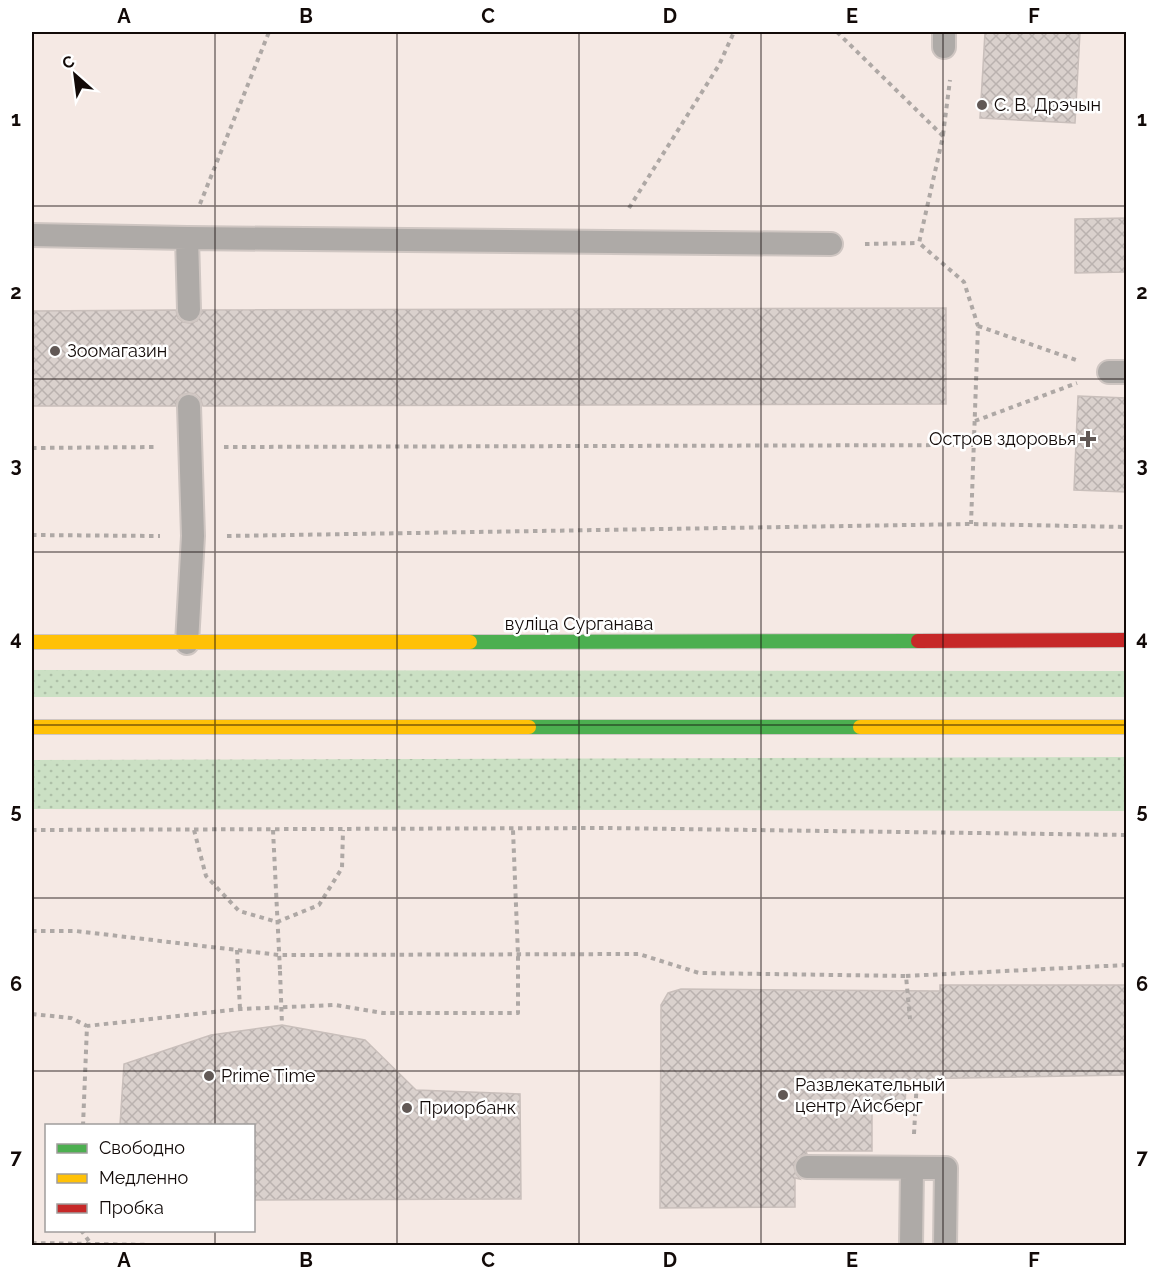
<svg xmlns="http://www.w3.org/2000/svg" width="1158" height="1277" viewBox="0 0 1158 1277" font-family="Raleway,sans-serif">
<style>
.grass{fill:url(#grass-dots)}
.building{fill:url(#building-cross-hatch);stroke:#c9bfbb;stroke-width:1.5}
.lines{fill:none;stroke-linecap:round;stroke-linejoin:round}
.lane-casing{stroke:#cfc6c2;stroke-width:26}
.fast-casing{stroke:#cfc6c2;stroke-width:16}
.slow-casing{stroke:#cfc6c2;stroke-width:16}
.jam-casing{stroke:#cfc6c2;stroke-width:16}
.path{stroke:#aea8a5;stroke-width:4;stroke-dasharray:4.5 4.5;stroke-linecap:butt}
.lane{stroke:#aeaaa7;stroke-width:22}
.fast{stroke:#4caf50;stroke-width:14}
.slow{stroke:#ffc107;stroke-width:14}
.jam{stroke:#c62828;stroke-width:14}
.path-bridge{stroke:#aea8a5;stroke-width:4;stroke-dasharray:4.5 4.5;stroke-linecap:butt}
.grid{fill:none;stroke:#120a08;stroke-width:1.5;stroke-opacity:0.55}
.poi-dot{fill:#615855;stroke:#fff;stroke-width:2}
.labels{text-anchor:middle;stroke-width:5;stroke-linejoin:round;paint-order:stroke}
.poi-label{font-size:18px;fill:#120a08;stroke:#fff;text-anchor:start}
.street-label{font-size:18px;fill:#120a08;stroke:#fff}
.neatline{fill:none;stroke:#120a08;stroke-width:2}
.grid-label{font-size:20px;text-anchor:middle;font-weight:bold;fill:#120a08}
</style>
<defs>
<pattern id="grass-dots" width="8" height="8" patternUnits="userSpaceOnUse" patternTransform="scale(1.5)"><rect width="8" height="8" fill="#cbe0c4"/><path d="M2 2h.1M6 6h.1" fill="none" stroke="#adbfa7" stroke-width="1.8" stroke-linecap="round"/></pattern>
<pattern id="building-cross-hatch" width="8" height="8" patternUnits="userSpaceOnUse" patternTransform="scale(1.5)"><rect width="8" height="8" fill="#dad1cd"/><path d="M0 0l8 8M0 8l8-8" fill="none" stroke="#bab2af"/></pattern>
</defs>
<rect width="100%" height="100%" fill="#f5e9e4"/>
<path class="grass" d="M32,670L1126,671V697H32Z
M1126,757V811L32,809V760Z"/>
<path class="building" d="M985,32H1080L1075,123L980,118Z
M1126,218V272L1075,273V219Z
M946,308V404L203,406L200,398L196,394L189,393L181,395L177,400L176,406H32V311L176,310L178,318L183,322L189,323L197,321L202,310Z
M1078,396L1126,398V492L1074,490Z
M940,985H1126V1075L906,1079L905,1112H872V1151H806L807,1154L800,1156L796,1160L794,1167L796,1174L800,1179L795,1178V1207L660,1208L661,1005L668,993L681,989L940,991Z
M282,1025L365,1040L416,1090L520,1094L521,1199L254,1200V1125H120L124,1064L211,1035Z"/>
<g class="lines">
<defs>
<path id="lane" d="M944,47V32
M32,235L187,238L831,244
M187,238L189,310
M1109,372H1126
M187,643L193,536L189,406
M807,1167L946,1168L945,1246
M911,1246L912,1168"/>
<path id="fast" d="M470,642L918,641
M529,727H860"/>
<path id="slow" d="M32,642H470
M32,727H529
M860,727H1126"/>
<path id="jam" d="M918,641L1126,640"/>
</defs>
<use href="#lane" class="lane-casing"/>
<use href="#fast" class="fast-casing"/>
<use href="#slow" class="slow-casing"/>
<use href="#jam" class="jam-casing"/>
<path class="path" d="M837,32L943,136L919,243L964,282L978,326L971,524
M943,135L950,80
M200,204L269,32
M629,208L719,65L734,32
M865,244L919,243
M978,326L1076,360
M975,421L1077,383
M224,447L973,445
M32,448L157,447
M32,535L160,536
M227,536L971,524L1126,527
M32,830L604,828L1126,835
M194,830L206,876L239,911L277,922L319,905L342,868L343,830
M273,830L280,971
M32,931H76L279,955L639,954L699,973L906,976L910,1019
M237,950L240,1009
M906,976L1126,965
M32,1014L71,1018L87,1026
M83,1126L87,1026L240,1009L335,1005L383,1013H518V955L513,830
M914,1134L917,1079
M81,1230L91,1244
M32,1243L215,1246"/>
<use href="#lane" class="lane"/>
<use href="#fast" class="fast"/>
<use href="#slow" class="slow"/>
<use href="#jam" class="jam"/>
<path class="path-bridge" d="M280,971L282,1025"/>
</g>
<path class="grid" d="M215,32V1126M397,32V1246M579,32V1246M761,32V1246M943,32V1246M32,206H1126M32,379H1126M32,552H1126M32,725H1126M32,898H1126M32,1071H1126M215,1230V1246"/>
<g class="poi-dot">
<circle cx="982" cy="105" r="6"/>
<circle cx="55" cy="351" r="6"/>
<path d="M1085 430h6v6h6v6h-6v6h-6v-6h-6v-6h6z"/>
<circle cx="209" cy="1076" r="6"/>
<circle cx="783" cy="1095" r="6"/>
<circle cx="407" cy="1108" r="6"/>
</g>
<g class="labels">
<g class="poi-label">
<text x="994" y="111">С. В. Дрэчын</text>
<text x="67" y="357">Зоомагазин</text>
<text x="1076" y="445" text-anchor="end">Остров здоровья</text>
<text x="221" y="1082">Prime Time</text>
<text x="795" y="1091">Развлекательный<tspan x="795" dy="21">центр Айсберг</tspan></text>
<text x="419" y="1114">Приорбанк</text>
</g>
<g class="street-label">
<text x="579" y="630">вуліца Сурганава</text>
</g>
</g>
<rect width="1158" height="1277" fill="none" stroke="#ffffff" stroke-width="66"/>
<rect x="45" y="1124" width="210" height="108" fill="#ffffff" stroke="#a09d9c" stroke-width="1.5"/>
<rect x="57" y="1144" width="30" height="9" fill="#4caf50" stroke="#a09d9c" stroke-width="1.5"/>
<text x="99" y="1154" font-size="18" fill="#120a08">Свободно</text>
<rect x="57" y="1174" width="30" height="9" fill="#ffc107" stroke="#a09d9c" stroke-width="1.5"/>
<text x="99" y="1184" font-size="18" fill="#120a08">Медленно</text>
<rect x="57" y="1204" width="30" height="9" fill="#c62828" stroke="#a09d9c" stroke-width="1.5"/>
<text x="99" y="1214" font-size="18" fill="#120a08">Пробка</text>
<g transform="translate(75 75) rotate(332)" stroke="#ffffff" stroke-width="4.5" paint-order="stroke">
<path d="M0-4.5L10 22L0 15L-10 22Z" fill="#120a08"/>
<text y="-9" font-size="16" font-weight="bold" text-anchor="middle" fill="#120a08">С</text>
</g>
<rect x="33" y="33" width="1092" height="1211" class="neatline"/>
<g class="grid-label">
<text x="124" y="23">A</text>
<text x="306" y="23">B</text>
<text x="488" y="23">C</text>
<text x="670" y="23">D</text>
<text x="852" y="23">E</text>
<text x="1034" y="23">F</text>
<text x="16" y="126">1</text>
<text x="1142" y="126">1</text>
<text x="16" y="299">2</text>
<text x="1142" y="299">2</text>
<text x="16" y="472">3</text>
<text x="1142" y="472">3</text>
<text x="16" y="645">4</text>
<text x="1142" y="645">4</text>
<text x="16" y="818">5</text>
<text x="1142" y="818">5</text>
<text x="16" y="991">6</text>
<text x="1142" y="991">6</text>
<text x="16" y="1164">7</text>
<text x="1142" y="1164">7</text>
<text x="124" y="1267">A</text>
<text x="306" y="1267">B</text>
<text x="488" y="1267">C</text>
<text x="670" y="1267">D</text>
<text x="852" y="1267">E</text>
<text x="1034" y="1267">F</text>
</g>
</svg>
